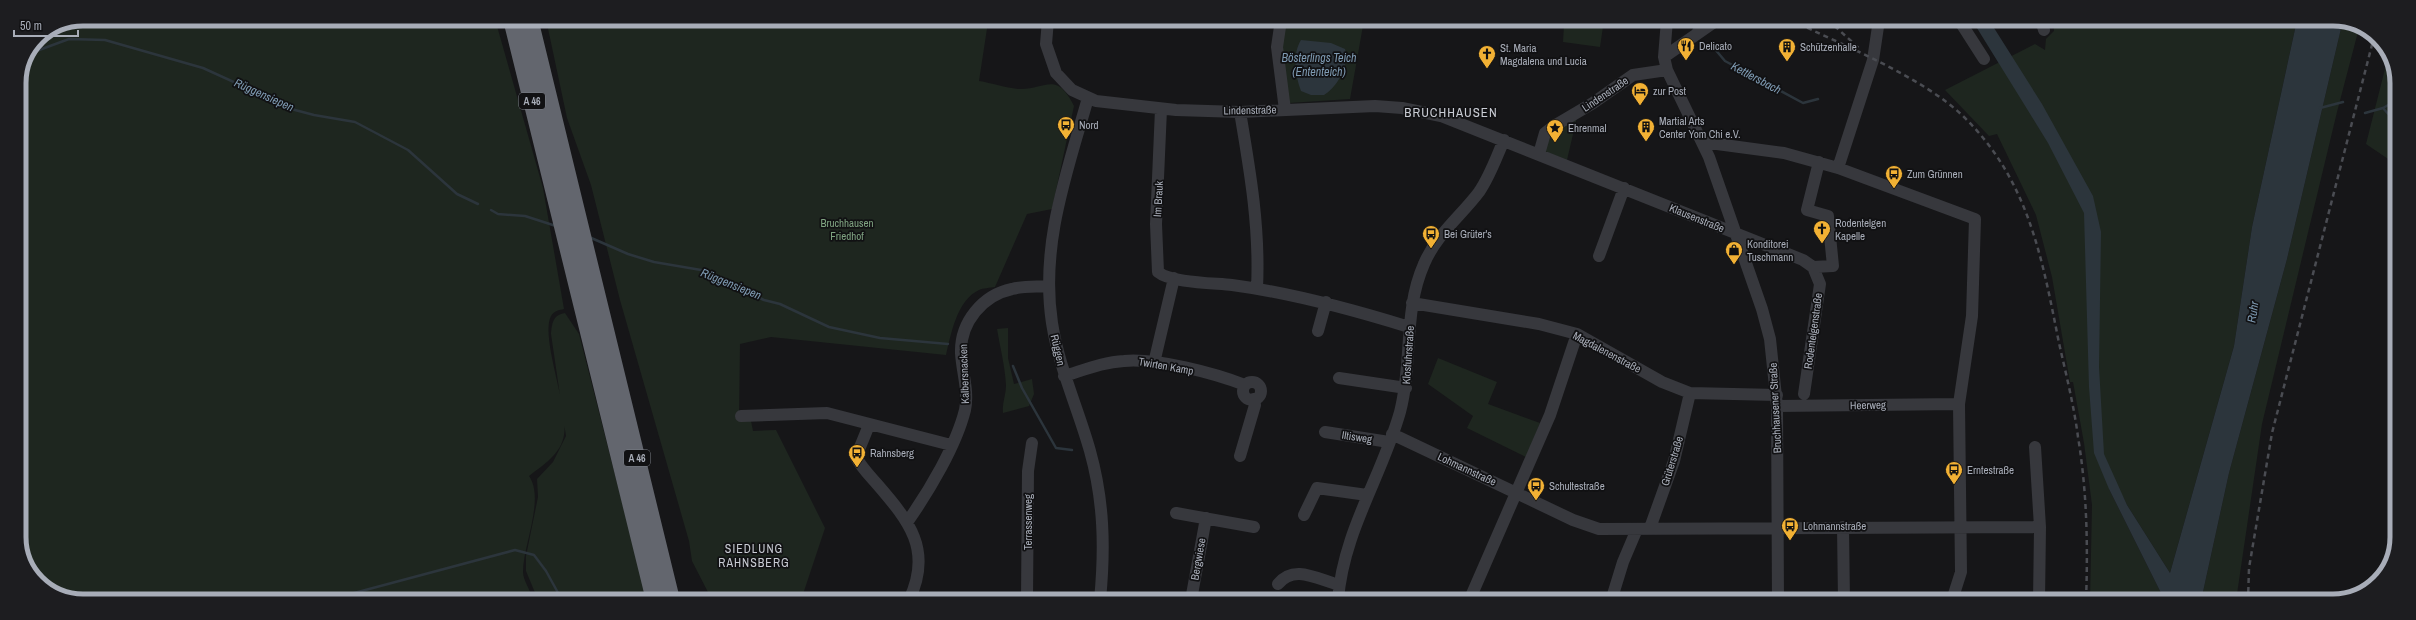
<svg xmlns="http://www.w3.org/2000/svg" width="2416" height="620" viewBox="0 0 2416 620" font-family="'Archivo Narrow',sans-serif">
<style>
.green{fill:#1e261f}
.water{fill:#2c353c}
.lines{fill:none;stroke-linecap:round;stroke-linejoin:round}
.stream{stroke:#2c353c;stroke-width:2.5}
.minor{stroke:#37383d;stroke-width:12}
.highway{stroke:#63666e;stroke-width:18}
.rail{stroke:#4a4c52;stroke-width:2.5;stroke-dasharray:5 4;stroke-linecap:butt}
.labels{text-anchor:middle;stroke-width:3.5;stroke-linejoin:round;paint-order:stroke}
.shield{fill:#111113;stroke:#7b7e86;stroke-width:1}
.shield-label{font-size:10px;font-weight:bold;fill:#a8adb8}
.poi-label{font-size:11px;fill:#a8adb8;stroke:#111113;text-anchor:start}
.street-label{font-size:11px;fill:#a8adb8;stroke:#111113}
.park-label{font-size:11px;fill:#7fa381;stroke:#111113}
.water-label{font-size:12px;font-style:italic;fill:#7f9bb3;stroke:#111113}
.neighbourhood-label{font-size:12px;letter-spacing:1px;fill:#c9ccd4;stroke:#111113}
.quarter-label{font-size:13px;letter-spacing:1px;fill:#c9ccd4;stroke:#111113}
.rim{fill:none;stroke:#a8adb8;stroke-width:5}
</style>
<rect width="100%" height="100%" fill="#161618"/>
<path class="green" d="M83,19H495L543,188L564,309C559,310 554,311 551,316C540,337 569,407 564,435C561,454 543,465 529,476C545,499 523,545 523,572C523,580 531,592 534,600H70L35,579L20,545L19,83L38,38Z
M546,19L972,20L988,22L979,81C992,83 1006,88 1019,89C1046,90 1056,70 1074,106L1052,209L1027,214L995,287C990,288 983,288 979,290C957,300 951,334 946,355L771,337L740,344L739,420L751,421L753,431L776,430L825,528L801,600H712L692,561L689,541L620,300L591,185L567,118Z
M1282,20H1364L1350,99L1289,103L1278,34Z
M1558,20H1604L1600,47L1563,42L1564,25Z
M2066,20H2297L2252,227L2234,346L2170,573L2127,505L2115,481L2109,489L2165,601H2090L2092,505L2084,443L2073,382H2070L2052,277L2036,215L1997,134L1989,136L1945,90L2035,44L2045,50L2046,39L2054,31V24Z
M2343,20L2359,28L2337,112L2262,424L2236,601H2201L2229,473L2287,259Z
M2388,57L2397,78V165L2366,144Z
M1577,117L1567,160L1544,151L1549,132Z
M565,313L579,334L647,600H538L526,571V556L538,497L537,479L553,462L566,436L551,334C552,323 553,315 565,313Z
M1008,328V358L1014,384L1032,379L1034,394L1029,406L1003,413C1002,403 1006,395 1006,385C1005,366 1000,347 997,329Z
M1438,358L1497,382L1488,404L1540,423L1526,457L1467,428L1473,416L1428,384Z"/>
<path class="water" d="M1972,20H1989L2042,104L2093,196L2101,232L2099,367L2104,454L2127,505L2170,573L2234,346L2252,227L2297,20H2343L2287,259L2229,473L2201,601H2165L2109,489L2094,453L2089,387L2084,213L2048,143Z
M1301,40L1331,43L1345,49C1350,64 1338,87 1324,95H1311L1301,91C1295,75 1292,55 1301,40Z"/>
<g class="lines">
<path class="stream" d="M1693,32L1696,22
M1700,43L1714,48L1725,61L1803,103L1818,99
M31,53L69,39L105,40L203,68L295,110L314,115L355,122L408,150L457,194L478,204
M2320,108L2343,102
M2383,108L2397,124
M2365,113L2383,108L2397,100
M491,210L498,214L525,216L556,226
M589,237L628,254L654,262L707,271L725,282L764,300L780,304L829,327L880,338L948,344
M1013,366L1022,388L1056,448L1072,450
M328,600L515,550L534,555L546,571L562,600"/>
<path class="minor" d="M1048,20L1046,44L1056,73L1072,90L1096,101L1176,110L1240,112L1375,106L1402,108L1441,116L1803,260L1813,267L1820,284L1804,394
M1281,20L1277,47L1285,110
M1667,20L1664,57L1667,70L1709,157L1762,309L1770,339L1777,406L1778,601
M1959,20L1984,59
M2041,20L2044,30
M1664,57L1717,20
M1088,98C1067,172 1040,245 1052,323C1059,368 1078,408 1090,451C1104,501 1105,548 1100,600
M1161,109L1156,224L1158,272C1171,283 1214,283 1232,285C1293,293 1351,309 1409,327
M1240,112C1250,171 1260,228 1257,288
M1702,142L1784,153L1838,168L1975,219L1972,316L1959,404L1961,572L1954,594
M1539,154L1545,133L1554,126L1593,103L1633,75L1667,70
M1838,168L1873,60L1879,20
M1599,256L1624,188
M1813,267L1833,266L1828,216L1807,210L1819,162
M1412,303L1539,324L1577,334L1662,382L1690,393L1777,395
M1318,331L1326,302
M1154,363L1174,278
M1064,376C1084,370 1103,362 1124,361C1157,358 1214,373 1245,385
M1339,378L1406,388
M1243 391a9 9 0 1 1 18 0a9 9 0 1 1-18 0Z
M1777,406L1959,404
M741,416L827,413L951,445
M869,425L856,457C861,467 870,476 877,484C909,521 933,550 909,600
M1325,432L1389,442
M1392,434L1573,520L1599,529L2040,527
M2035,447L2040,527L2039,601
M1240,456L1255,405L1254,399
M1176,513L1254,527
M1304,515L1317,488L1367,495
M908,521C929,491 956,446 965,410C969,391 962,372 961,353C960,322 983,295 1012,289C1024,286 1037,287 1049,286
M1843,527L1844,601
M1650,528L1674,461L1690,393
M1278,584C1294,564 1317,579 1339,585
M1027,600L1028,471L1032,443
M1191,600L1206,518
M1338,600C1343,532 1382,476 1400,412C1413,363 1403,311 1424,264C1436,235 1461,216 1479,192C1490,176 1496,158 1504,140
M1469,601L1550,415L1577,334
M1611,601L1623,562L1637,529
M1662,601L1663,599"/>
<path class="highway" d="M512,19L655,600
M529,19L671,600"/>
<path class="rail" d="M1791,20C1844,46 1923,77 1964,117C2029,181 2042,258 2059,343C2066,374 2074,406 2078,437C2087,491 2088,546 2086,601
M1828,20L1861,50
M2248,601L2249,568L2272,433L2374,37"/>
</g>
<defs>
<symbol id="restaurant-pin" viewBox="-11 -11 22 30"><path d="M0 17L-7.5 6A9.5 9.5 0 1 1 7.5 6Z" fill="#f2b134" stroke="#111113"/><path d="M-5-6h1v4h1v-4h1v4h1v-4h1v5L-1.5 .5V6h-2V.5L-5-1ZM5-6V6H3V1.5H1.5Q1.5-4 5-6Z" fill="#111"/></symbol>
<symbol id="building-pin" viewBox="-11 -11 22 30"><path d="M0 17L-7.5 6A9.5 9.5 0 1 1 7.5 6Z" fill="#f2b134" stroke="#111113"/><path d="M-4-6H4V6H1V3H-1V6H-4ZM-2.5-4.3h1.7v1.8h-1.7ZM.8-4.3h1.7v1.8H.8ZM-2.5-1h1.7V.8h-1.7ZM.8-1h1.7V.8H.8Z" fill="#111"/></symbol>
<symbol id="church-pin" viewBox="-11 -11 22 30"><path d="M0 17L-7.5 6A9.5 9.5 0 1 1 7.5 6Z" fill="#f2b134" stroke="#111113"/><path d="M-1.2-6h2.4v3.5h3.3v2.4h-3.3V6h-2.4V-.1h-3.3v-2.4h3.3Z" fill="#111"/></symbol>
<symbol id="hotel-pin" viewBox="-11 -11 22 30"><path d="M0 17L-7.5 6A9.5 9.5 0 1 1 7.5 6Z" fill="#f2b134" stroke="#111113"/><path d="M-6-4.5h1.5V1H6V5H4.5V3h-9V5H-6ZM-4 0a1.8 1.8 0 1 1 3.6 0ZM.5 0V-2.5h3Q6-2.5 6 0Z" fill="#111"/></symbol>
<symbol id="bus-pin" viewBox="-11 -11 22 30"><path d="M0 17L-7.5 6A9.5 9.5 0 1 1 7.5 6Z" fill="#f2b134" stroke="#111113"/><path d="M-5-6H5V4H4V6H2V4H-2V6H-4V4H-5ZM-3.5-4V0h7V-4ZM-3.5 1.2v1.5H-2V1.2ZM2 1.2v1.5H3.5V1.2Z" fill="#111"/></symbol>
<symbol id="sight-pin" viewBox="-11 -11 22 30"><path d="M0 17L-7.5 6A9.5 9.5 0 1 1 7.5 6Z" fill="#f2b134" stroke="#111113"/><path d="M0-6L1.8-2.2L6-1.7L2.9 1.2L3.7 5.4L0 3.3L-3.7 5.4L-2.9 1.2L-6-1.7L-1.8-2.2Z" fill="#111"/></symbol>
<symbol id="shop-pin" viewBox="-11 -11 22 30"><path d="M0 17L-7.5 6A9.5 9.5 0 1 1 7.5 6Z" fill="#f2b134" stroke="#111113"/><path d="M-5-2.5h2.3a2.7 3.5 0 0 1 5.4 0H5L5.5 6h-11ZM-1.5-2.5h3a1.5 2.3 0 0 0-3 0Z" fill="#111"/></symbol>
</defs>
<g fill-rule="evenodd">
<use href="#restaurant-pin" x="1676" y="36" width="20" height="27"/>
<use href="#building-pin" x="1777" y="37" width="20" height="27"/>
<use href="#church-pin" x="1477" y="44" width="20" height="27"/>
<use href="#hotel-pin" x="1630" y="81" width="20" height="27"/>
<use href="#bus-pin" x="1056" y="115" width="20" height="27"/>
<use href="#building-pin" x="1636" y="117" width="20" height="27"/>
<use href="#sight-pin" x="1545" y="118" width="20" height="27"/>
<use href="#bus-pin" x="1884" y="164" width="20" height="27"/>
<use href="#church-pin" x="1812" y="219" width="20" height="27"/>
<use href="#bus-pin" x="1421" y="224" width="20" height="27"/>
<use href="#shop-pin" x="1724" y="240" width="20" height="27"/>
<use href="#bus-pin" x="847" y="443" width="20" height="27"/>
<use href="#bus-pin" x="1944" y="460" width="20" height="27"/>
<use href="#bus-pin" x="1526" y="476" width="20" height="27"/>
<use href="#bus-pin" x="1780" y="516" width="20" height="27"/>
</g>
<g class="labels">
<g class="shield">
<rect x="519" y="93" width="26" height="16" rx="3"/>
<rect x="624" y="450" width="26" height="16" rx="3"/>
</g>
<g class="shield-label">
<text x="532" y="105">A 46</text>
<text x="637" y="462">A 46</text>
</g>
<g class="poi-label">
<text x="1699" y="50">Delicato</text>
<text x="1800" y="51">Schützenhalle</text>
<text x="1500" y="52">St. Maria<tspan x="1500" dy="13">Magdalena und Lucia</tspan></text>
<text x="1653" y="95">zur Post</text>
<text x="1659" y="125">Martial Arts<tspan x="1659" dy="13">Center Yom Chi e.V.</tspan></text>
<text x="1079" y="129">Nord</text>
<text x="1568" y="132">Ehrenmal</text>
<text x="1907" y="178">Zum Grünnen</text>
<text x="1835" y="227">Rodentelgen<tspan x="1835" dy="13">Kapelle</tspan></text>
<text x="1444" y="238">Bei Grüter's</text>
<text x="1747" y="248">Konditorei<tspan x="1747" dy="13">Tuschmann</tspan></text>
<text x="870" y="457">Rahnsberg</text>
<text x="1967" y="474">Erntestraße</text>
<text x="1549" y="490">Schultestraße</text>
<text x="1803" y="530">Lohmannstraße</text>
</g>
<g class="street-label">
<text transform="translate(1605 94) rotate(-34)" y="4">Lindenstraße</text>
<text transform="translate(1250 110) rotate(-1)" y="4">Lindenstraße</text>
<text transform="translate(1158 199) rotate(-87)" y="4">Im Brauk</text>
<text transform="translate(1697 218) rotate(22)" y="4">Klausenstraße</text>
<text transform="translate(1813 331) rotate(-82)" y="4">Rodentelgenstraße</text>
<text transform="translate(1058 350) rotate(77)" y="4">Rüggen</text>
<text transform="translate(1607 352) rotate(28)" y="4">Magdalenenstraße</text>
<text transform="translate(1408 355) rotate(-86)" y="4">Klosfuhrstraße</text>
<text transform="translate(1166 366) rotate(10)" y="4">Twirten Kamp</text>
<text transform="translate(964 374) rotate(-92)" y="4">Kalbersnacken</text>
<text transform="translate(1868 405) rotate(-1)" y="4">Heerweg</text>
<text transform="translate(1775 408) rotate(-93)" y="4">Bruchhausener Straße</text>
<text transform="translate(1357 437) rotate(9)" y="4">Iltisweg</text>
<text transform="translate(1672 461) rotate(-73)" y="4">Grüterstraße</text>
<text transform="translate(1467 469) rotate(25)" y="4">Lohmannstraße</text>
<text transform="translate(1028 522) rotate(-90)" y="4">Terrassenweg</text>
<text transform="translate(1198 559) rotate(-80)" y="4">Bergwiese</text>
</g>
<g class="park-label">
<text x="847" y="227">Bruchhausen<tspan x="847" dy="13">Friedhof</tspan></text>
</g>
<g class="water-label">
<text x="1319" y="62">Bösterlings Teich<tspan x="1319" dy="14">(Ententeich)</tspan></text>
<text transform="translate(1756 78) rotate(28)" y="4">Kettlersbach</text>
<text transform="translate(264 95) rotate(24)" y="4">Rüggensiepen</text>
<text transform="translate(731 284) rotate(22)" y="4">Rüggensiepen</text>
<text transform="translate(2253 312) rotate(-81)" y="4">Ruhr</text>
</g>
<g class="neighbourhood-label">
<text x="754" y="553">SIEDLUNG<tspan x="754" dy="14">RAHNSBERG</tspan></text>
</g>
<g class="quarter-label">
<text x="1451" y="117">BRUCHHAUSEN</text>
</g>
</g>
<path d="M0 0H2416V620H0ZM83 26H2333A57 57 0 0 1 2390 83V537A57 57 0 0 1 2333 594H83A57 57 0 0 1 26 537V83A57 57 0 0 1 83 26Z" fill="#1d1d20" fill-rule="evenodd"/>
<path class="rim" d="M83 26H2333A57 57 0 0 1 2390 83V537A57 57 0 0 1 2333 594H83A57 57 0 0 1 26 537V83A57 57 0 0 1 83 26Z"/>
<path d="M14 30v6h64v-6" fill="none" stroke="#a8adb8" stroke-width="2"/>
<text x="20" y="30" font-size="12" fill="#a8adb8" stroke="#111113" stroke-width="3" paint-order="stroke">50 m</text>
</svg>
